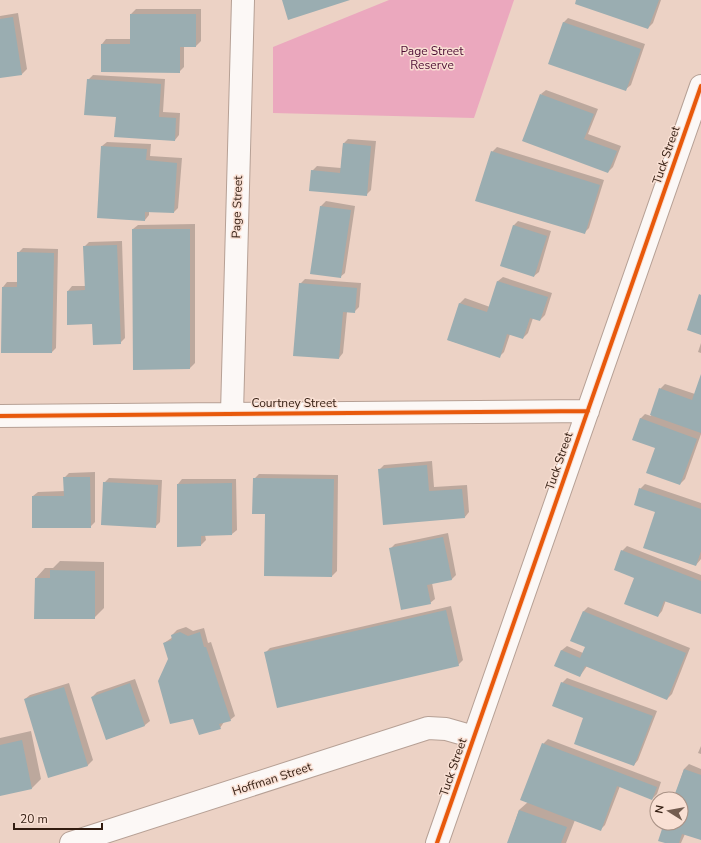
<svg xmlns="http://www.w3.org/2000/svg" width="701" height="843" viewBox="0 0 701 843" font-family="'Nunito Sans',sans-serif">
<style>
.green{fill:#eba8be}
.shadow{fill:#0003}
.building{fill:#9aadb1}
.lines{fill:none;stroke-linecap:round;stroke-linejoin:round}
.minor-casing{stroke:#b6a095;stroke-width:24}
.minor{stroke:#fcf8f6;stroke-width:22}
.cycleway-casing{stroke:#f9e0d4;stroke-width:6}
.cycleway{stroke:#e8590c;stroke-width:4}
.labels{text-anchor:middle;stroke-width:3;stroke-linejoin:round;paint-order:stroke}
.park-label{font-size:12px;fill:#4c0d33;stroke:#f9e0d4}
.street-label{font-size:12px;fill:#321c10;stroke:#f9e0d4}
</style>
<rect width="100%" height="100%" fill="#ecd2c5"/>
<path class="green" d="M389,0H514L474,118L273,113V47Z"/>
<path class="shadow" d="M577,0H661L653,23L648,28Z
M136,9H201V41L196,46H184V67L179,72L102,44L106,39H131V14Z
M18,13L27,69L22,74L1,77L0,16Z
M568,18L645,44L631,85L626,89L563,23Z
M93,75L165,79L163,112L180,113L179,135L175,140L117,116L88,80Z
M546,90L598,109L588,134L621,146L613,167L608,172L541,94Z
M348,139L376,141L371,190L366,195L312,171L317,166L341,168L343,144Z
M107,142L151,144L150,156L182,158L178,208L174,212L149,211V215L145,220L102,146Z
M497,147L604,180L589,228L584,233L492,152Z
M326,201L355,206L345,273L340,277L321,206Z
M518,221L551,231L539,272L534,276L513,226Z
M195,224V363L190,368L134,369L133,229L138,225Z
M122,241L125,338L120,343L93,323L68,291L72,286H86L84,247L89,242Z
M23,248L58,249L56,348L52,352L3,287L7,282H18V253Z
M503,277L552,293L545,315L540,320L533,318L528,333L523,338L510,334L504,352L500,356L448,340L460,303L465,298L490,307L498,281Z
M305,279L361,283L359,307L354,312H347L343,353L339,358L300,284Z
M701,343V353L698,352Z
M701,377V434L685,479L680,484L640,419L645,414L651,416L660,389L665,384L695,394Z
M432,461L434,487L467,485L469,512L465,517L379,470L384,465Z
M95,472V522L90,527L33,496L38,492L65,491L64,478L69,473Z
M259,474L338,475L337,571L332,576L265,575L266,513L254,479Z
M109,478L162,480L160,522L155,527L104,483Z
M182,479H236L237,530L232,534L205,535L206,540L201,545L178,484Z
M645,484L701,503V559L696,565L640,489Z
M448,533L456,575L452,579L432,583L435,599L430,603L390,549L395,544Z
M627,546L701,575V613L666,600L662,611L658,616L622,551Z
M60,561L104,562V608L94,618L36,578L45,568H53Z
M451,606L463,660L458,665L265,653L270,648Z
M588,607L690,648L672,694L667,699L587,666L580,676L556,666L562,650L567,646L583,653L586,647L584,611Z
M186,627L193,631L204,628L208,643L211,642L235,716L230,720L224,722L220,728L169,659L164,643L173,637L172,635L177,630Z
M567,678L657,711L638,760L634,765L585,717L562,683Z
M135,679L150,721L145,725L107,739L92,697L97,692Z
M69,683L93,760L88,765L49,777L25,699L30,695Z
M31,731L41,779L32,788L0,795V738Z
M548,739L661,782L657,794L652,799L620,786L605,825L601,829L575,820L566,843H508L519,810L528,802L543,744Z
M701,746V754L698,753Z
M689,764L701,769V839L685,834L681,843H668L665,823H681V799H674L684,769Z"/>
<path class="building" d="M282,0H350L288,20Z
M576,0H659L648,29L575,4Z
M130,14H196V47H180V73L101,72V44H130Z
M13,17L22,75L0,78V19Z
M563,22L641,49L626,91L548,64Z
M87,79L161,84L159,117L176,118L175,141L114,137L116,117L84,115Z
M540,94L594,114L584,139L617,151L608,173L522,141Z
M343,143L371,146L367,196L309,191L311,170L340,173Z
M101,146L147,149L146,160L177,163L174,213L145,212V221L97,218Z
M491,151L600,185L585,234L475,201Z
M320,206L351,210L341,278L310,274Z
M513,225L547,236L534,277L500,266Z
M132,229H190V369L133,370Z
M117,245L121,344L93,345L92,324L67,325V291L85,290L83,246Z
M17,252L54,253L52,353H1L2,287H17Z
M497,281L548,297L540,321L530,318L523,339L507,334L500,358L447,340L459,303L487,312Z
M299,283L357,288L355,313L343,312L339,359L293,356Z
M699,294L701,295V335L687,330Z
M701,374V433L650,415L659,388L692,400Z
M640,418L697,439L680,485L646,473L655,448L632,440Z
M427,465L429,491L462,489L465,518L383,525L378,469Z
M63,477H90L91,528H32V496H64Z
M253,478L334,479L332,577L264,576L265,514H252Z
M103,482L158,485L156,528L101,525Z
M232,483V535L201,536V546L177,547V484Z
M639,488L701,509V551L696,566L643,548L655,512L634,505Z
M443,537L452,580L427,585L431,604L401,610L389,548Z
M621,550L701,581V614L664,601L658,617L624,604L634,578L614,570Z
M50,570L95,571V619H34L35,578H50Z
M446,610L459,666L277,708L264,652Z
M583,611L686,653L667,700L585,666L580,677L554,666L561,650L580,658L585,647L570,641Z
M180,632L188,636L200,632L204,647H206L231,721L219,724L221,729L199,735L193,719L170,724L158,681L168,659L163,643L172,640L171,635Z
M561,682L653,716L634,766L574,744L583,718L552,706Z
M130,683L145,726L106,740L91,697Z
M64,687L88,766L48,778L24,699Z
M22,740L32,789L0,796V745Z
M542,743L657,787L652,800L617,786L601,831L520,800Z
M684,769L701,775V840L682,834L679,843H665L658,841L664,823H681V799H673Z
M519,810L567,827L561,843H507Z"/>
<g class="lines">
<defs>
<path id="minor" d="M232,413L243,0
M0,416L588,411
M71,843L428,728L446,729L474,737
M437,843L701,86"/>
</defs>
<use href="#minor" class="minor-casing"/>
<use href="#minor" class="minor"/>
<defs>
<path id="cycleway" d="M0,416L588,411
M437,843L701,86"/>
</defs>
<use href="#cycleway" class="cycleway-casing"/>
<use href="#cycleway" class="cycleway"/>
</g>
<g class="labels">
<g class="park-label">
<text x="432" y="55">Page Street<tspan x="432" dy="14">Reserve</tspan></text>
</g>
<g class="street-label">
<text transform="translate(666 155) rotate(-71)" y="4">Tuck Street</text>
<text transform="translate(237 207) rotate(-88)" y="4">Page Street</text>
<text x="294" y="407">Courtney Street</text>
<text transform="translate(559 461) rotate(-71)" y="4">Tuck Street</text>
<text transform="translate(453 767) rotate(-71)" y="4">Tuck Street</text>
<text transform="translate(272 779) rotate(-18)" y="4">Hoffman Street</text>
</g>
</g>
<g transform="translate(669 811) rotate(281)"><circle r="19" fill="#f9e0d4" stroke="#a99286"/>
<path d="M0-3L7 15L0 10L-7 15Z" fill="#735c4f"/>
<text y="-6" font-size="11" font-weight="bold" text-anchor="middle" fill="#321c10">N</text>
</g>
<path d="M14 823v6h88v-6" fill="none" stroke="#321c10" stroke-width="2"/>
<text x="20" y="823" font-size="12" fill="#321c10" stroke="#f9e0d4" stroke-width="3" paint-order="stroke">20 m</text>
</svg>
